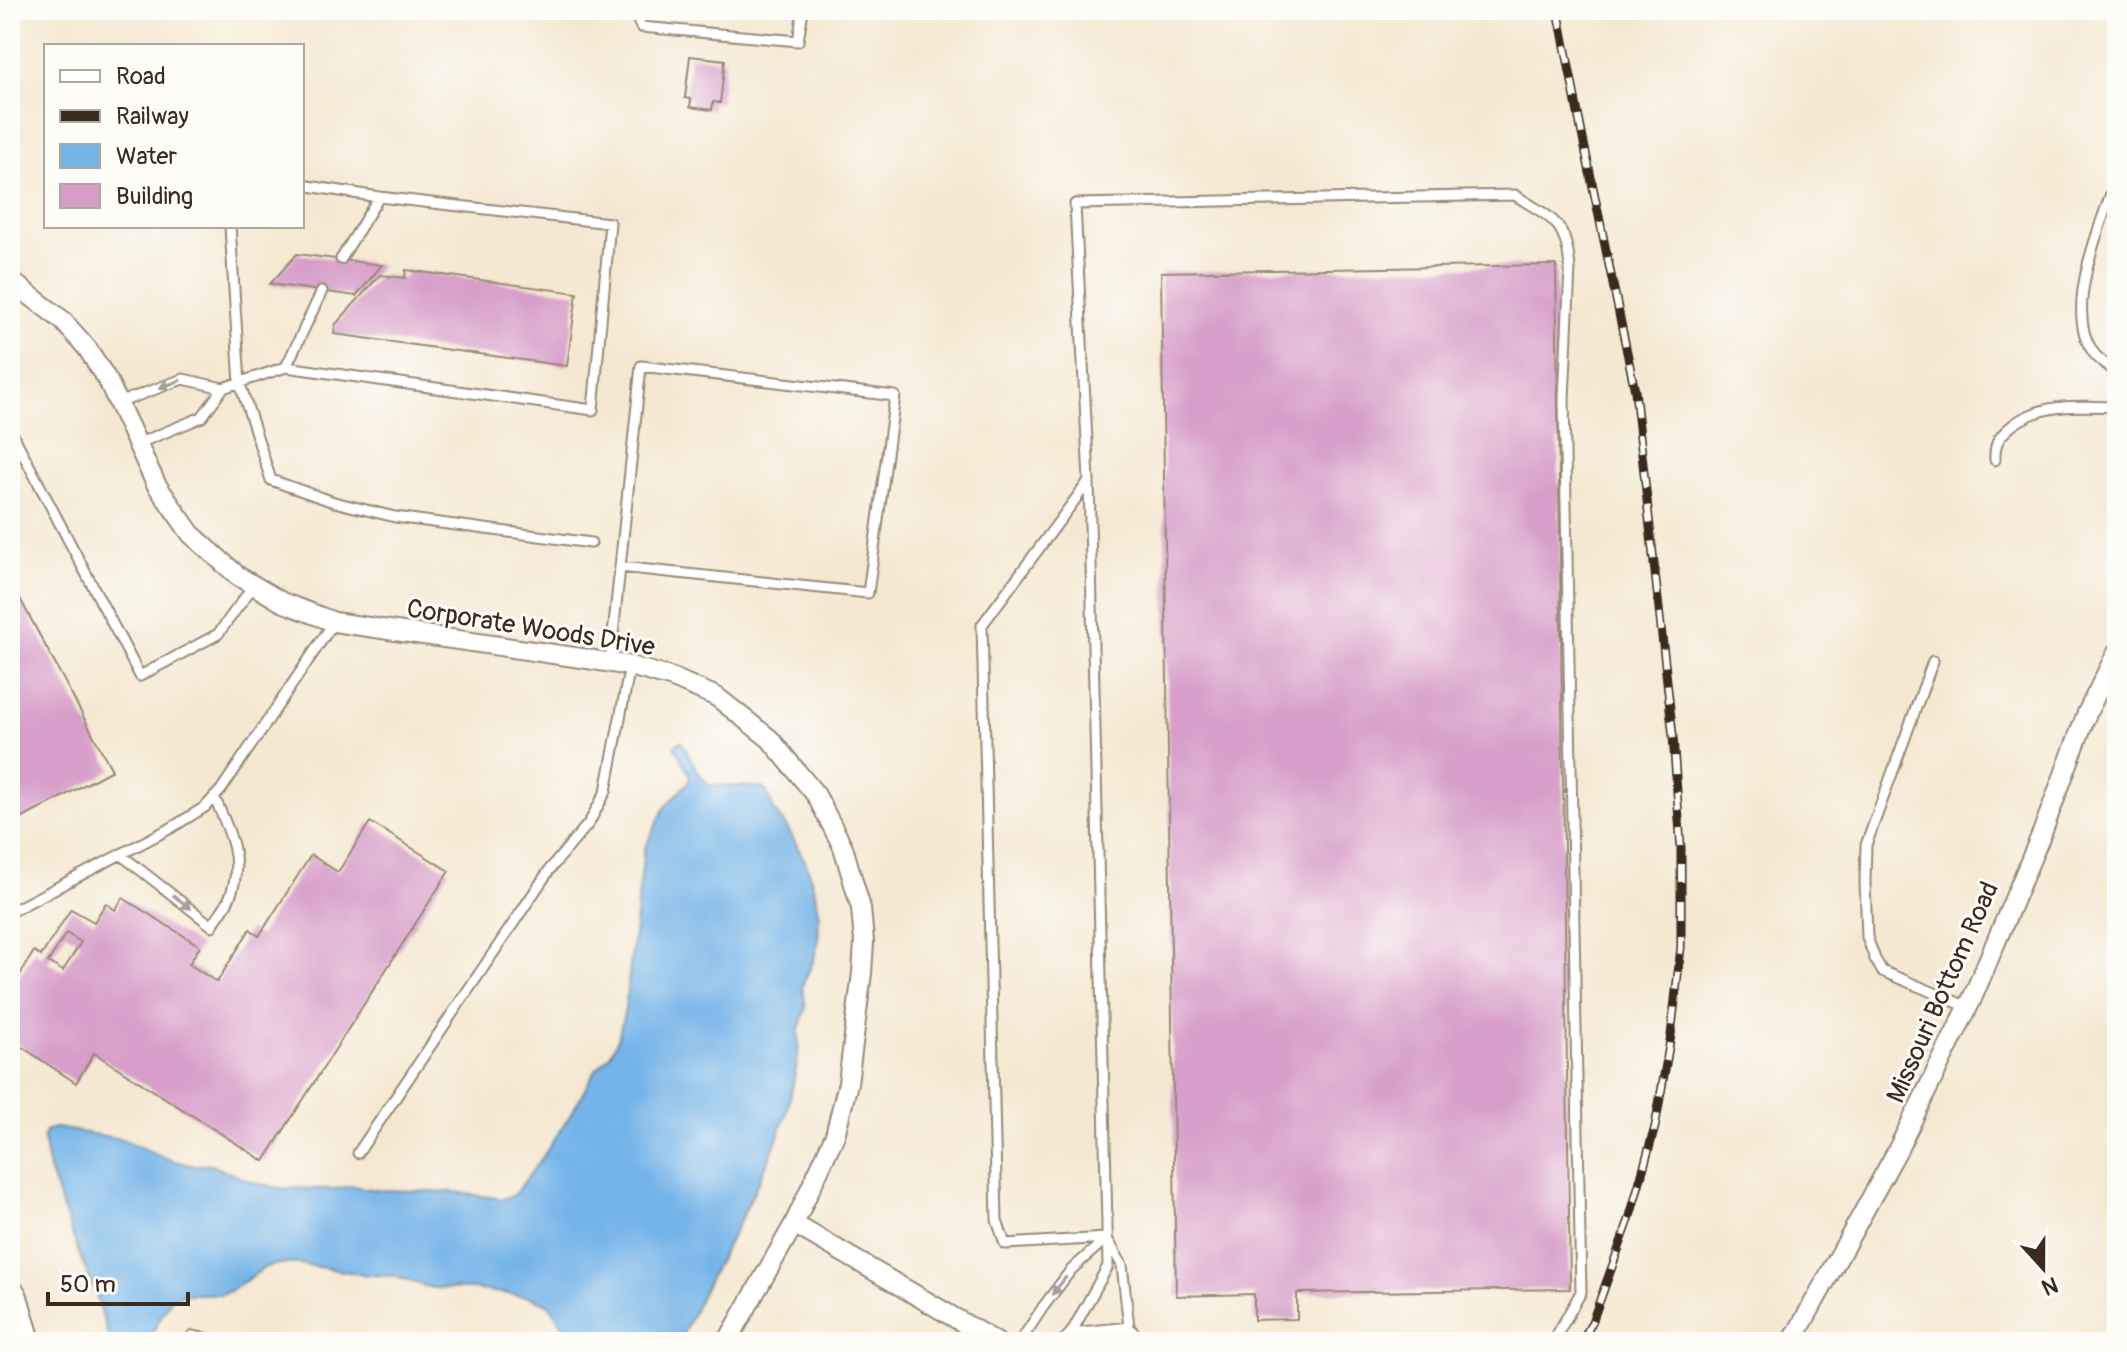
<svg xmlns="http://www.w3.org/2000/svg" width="2127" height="1352" viewBox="0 0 2127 1352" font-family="Pangolin,sans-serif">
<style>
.water{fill:#75b4e8;stroke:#586f83;stroke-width:2}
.building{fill:#d79ec9;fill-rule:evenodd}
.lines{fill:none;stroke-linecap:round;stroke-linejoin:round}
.lane-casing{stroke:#988978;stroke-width:13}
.street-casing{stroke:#988978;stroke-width:22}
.highway-casing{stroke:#988978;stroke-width:38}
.lane{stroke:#fff;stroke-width:9}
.street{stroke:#fff;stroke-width:18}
.highway{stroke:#fff;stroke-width:34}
.rail-casing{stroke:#3b2a1e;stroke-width:9}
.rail{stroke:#fdfcf7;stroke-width:6;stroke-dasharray:18;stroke-linecap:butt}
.oneway{fill:#a79f9a}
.labels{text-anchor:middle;stroke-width:6;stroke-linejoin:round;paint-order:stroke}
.street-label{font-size:26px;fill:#3b2a1e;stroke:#fdfcf7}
</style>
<rect width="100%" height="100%" fill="#fdfcf7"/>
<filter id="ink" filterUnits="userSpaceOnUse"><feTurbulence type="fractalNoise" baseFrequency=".0125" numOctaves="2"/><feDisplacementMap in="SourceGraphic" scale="16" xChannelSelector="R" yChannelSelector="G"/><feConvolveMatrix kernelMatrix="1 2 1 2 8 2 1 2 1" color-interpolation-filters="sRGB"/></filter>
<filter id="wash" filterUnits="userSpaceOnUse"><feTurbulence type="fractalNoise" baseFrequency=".006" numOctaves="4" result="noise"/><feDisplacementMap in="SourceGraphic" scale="32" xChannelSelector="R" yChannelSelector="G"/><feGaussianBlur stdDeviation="1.8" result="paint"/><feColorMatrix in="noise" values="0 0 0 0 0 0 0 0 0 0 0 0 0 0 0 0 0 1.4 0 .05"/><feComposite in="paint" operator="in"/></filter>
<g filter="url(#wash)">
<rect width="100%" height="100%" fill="#f5e8d2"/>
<path class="water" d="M681,741C691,756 696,773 709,785L757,787L766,790L774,810L788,829L807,865L816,897L819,918L818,943L813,962L802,986L806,1007L799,1029L798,1059L787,1112L773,1150L741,1219L710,1277L679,1342H566L564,1327L549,1304L530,1297L472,1289L432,1288L393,1276L368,1275L299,1264H278L266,1267L230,1291L220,1294H182L171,1299L147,1342H110L95,1292L80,1256L49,1170L43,1139L46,1130L56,1128L122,1139L170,1160L191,1165H211L252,1182L277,1188L335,1189L352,1186L377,1190L455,1192L503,1199L514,1195L542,1158L573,1111L595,1071L610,1055L618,1039L625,1009L644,850L665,807L689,782V773L674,746Z"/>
<g id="blocks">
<path class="building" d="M690,56L725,60L720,103L713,102L712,110L690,107L691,99L685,98Z
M297,254L382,265L356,296L270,284Z
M1556,265L1570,1289L1297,1293V1319L1254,1320V1294L1176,1296L1161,272Z
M406,270L577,293L567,366L334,334L335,325L380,275L405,278Z
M10,580L112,770L10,825Z
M370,822L449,871L264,1161L94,1053L76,1083L10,1039V992L34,951L41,956L71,909L94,922L106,903L115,910L123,898L200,946L189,964L217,982L250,929L259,936L311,855L338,872ZM66,933L81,942L63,971L48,962Z"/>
</g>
</g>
<g filter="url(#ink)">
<use href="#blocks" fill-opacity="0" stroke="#988978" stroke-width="2"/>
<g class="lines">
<defs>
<path id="lane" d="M633,10L641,27L798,41L803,10
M2117,177C2102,222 2062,309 2093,352C2098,360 2110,367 2117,373
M230,226L240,384L271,480L334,502L395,517L591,543
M341,259L379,197
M286,367L593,410L610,223L379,197L302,185
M118,403L183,379L223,388L286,367L322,291
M10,429L140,676L218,634L254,585
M137,444L202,417L223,388
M1995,460C1994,442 2000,435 2014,424C2045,402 2081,406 2117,407
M1089,481L982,625L997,1220L1005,1244L1107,1238
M1933,661L1866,845L1865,882L1867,937L1875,959L1882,971L1968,1007
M610,663C620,564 630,465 641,366L895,396L868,593L620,567
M120,854L212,926C217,917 225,908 229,899C245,863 230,831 214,797
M10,912L171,828L205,807L221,790L334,622
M358,1153L550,869L589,823L606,791L630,666
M1109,1242L1122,1265L1129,1327
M1071,1333L1129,1327L1142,1342
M192,1336L225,1342
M1020,1342L1043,1307L1071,1270L1107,1238
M1062,1342L1071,1333L1108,1266L1089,481L1075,204L1515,195C1553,220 1566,220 1570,268L1564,399L1581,1292L1553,1342"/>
<path id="street" d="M10,280L62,320L87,348L108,381L156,484L191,534L238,576L282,602L334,622L588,659L630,666L673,678L717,697L770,739L816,795L843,847L861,908L864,942L862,973L848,1083L835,1135L794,1224L727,1342
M794,1224L996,1342
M1792,1342L1897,1151L1971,1001L2042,833L2087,713L2117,652"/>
<path id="highway" d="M10,1298L23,1342"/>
</defs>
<use href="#lane" class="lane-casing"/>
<use href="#street" class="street-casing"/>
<use href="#highway" class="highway-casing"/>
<use href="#lane" class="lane"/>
<use href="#street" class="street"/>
<use href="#highway" class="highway"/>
<defs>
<path id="rail" d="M1558,10L1582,134L1635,391L1673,736L1681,848V947L1671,1035L1655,1127L1629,1220L1592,1322L1582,1342"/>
</defs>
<use href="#rail" class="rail-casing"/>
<use href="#rail" class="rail"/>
</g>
<defs><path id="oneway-solid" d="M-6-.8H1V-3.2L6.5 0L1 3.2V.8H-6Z" transform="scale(2)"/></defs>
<g class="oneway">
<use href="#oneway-solid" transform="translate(170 384) rotate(160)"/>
<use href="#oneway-solid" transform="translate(182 902) rotate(38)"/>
<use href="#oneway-solid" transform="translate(1059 1286) rotate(128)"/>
</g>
</g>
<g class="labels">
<g class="street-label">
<text transform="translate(531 627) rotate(9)" y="9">Corporate Woods Drive</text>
<text transform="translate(1942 992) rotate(-66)" y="9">Missouri Bottom Road</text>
</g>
</g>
<rect width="2127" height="1352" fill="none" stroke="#fdfcf7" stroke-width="40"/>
<rect x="44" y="44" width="260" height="184" fill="#fdfcf7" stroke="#afa8a0" stroke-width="2"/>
<rect x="60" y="70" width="40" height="12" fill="#ffffff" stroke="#afa8a0" stroke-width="2"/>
<text x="116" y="84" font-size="24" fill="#3b2a1e">Road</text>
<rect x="60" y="110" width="40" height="12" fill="#3b2a1e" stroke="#afa8a0" stroke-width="2"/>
<text x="116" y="124" font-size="24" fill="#3b2a1e">Railway</text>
<rect x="60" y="144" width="40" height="24" fill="#75b4e8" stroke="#afa8a0" stroke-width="2"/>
<text x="116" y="164" font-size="24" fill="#3b2a1e">Water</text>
<rect x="60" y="184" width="40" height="24" fill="#d79ec9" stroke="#afa8a0" stroke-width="2"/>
<text x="116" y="204" font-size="24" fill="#3b2a1e">Building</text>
<g transform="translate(2043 1268) rotate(159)" stroke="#fdfcf7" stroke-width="6" paint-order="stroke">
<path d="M0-6L14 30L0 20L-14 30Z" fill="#3b2a1e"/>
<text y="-12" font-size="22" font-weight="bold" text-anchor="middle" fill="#3b2a1e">N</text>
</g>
<path d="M48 1292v12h140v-12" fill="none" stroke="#3b2a1e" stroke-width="4"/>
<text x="60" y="1292" font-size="24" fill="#3b2a1e" stroke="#fdfcf7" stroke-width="6" paint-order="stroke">50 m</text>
</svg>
